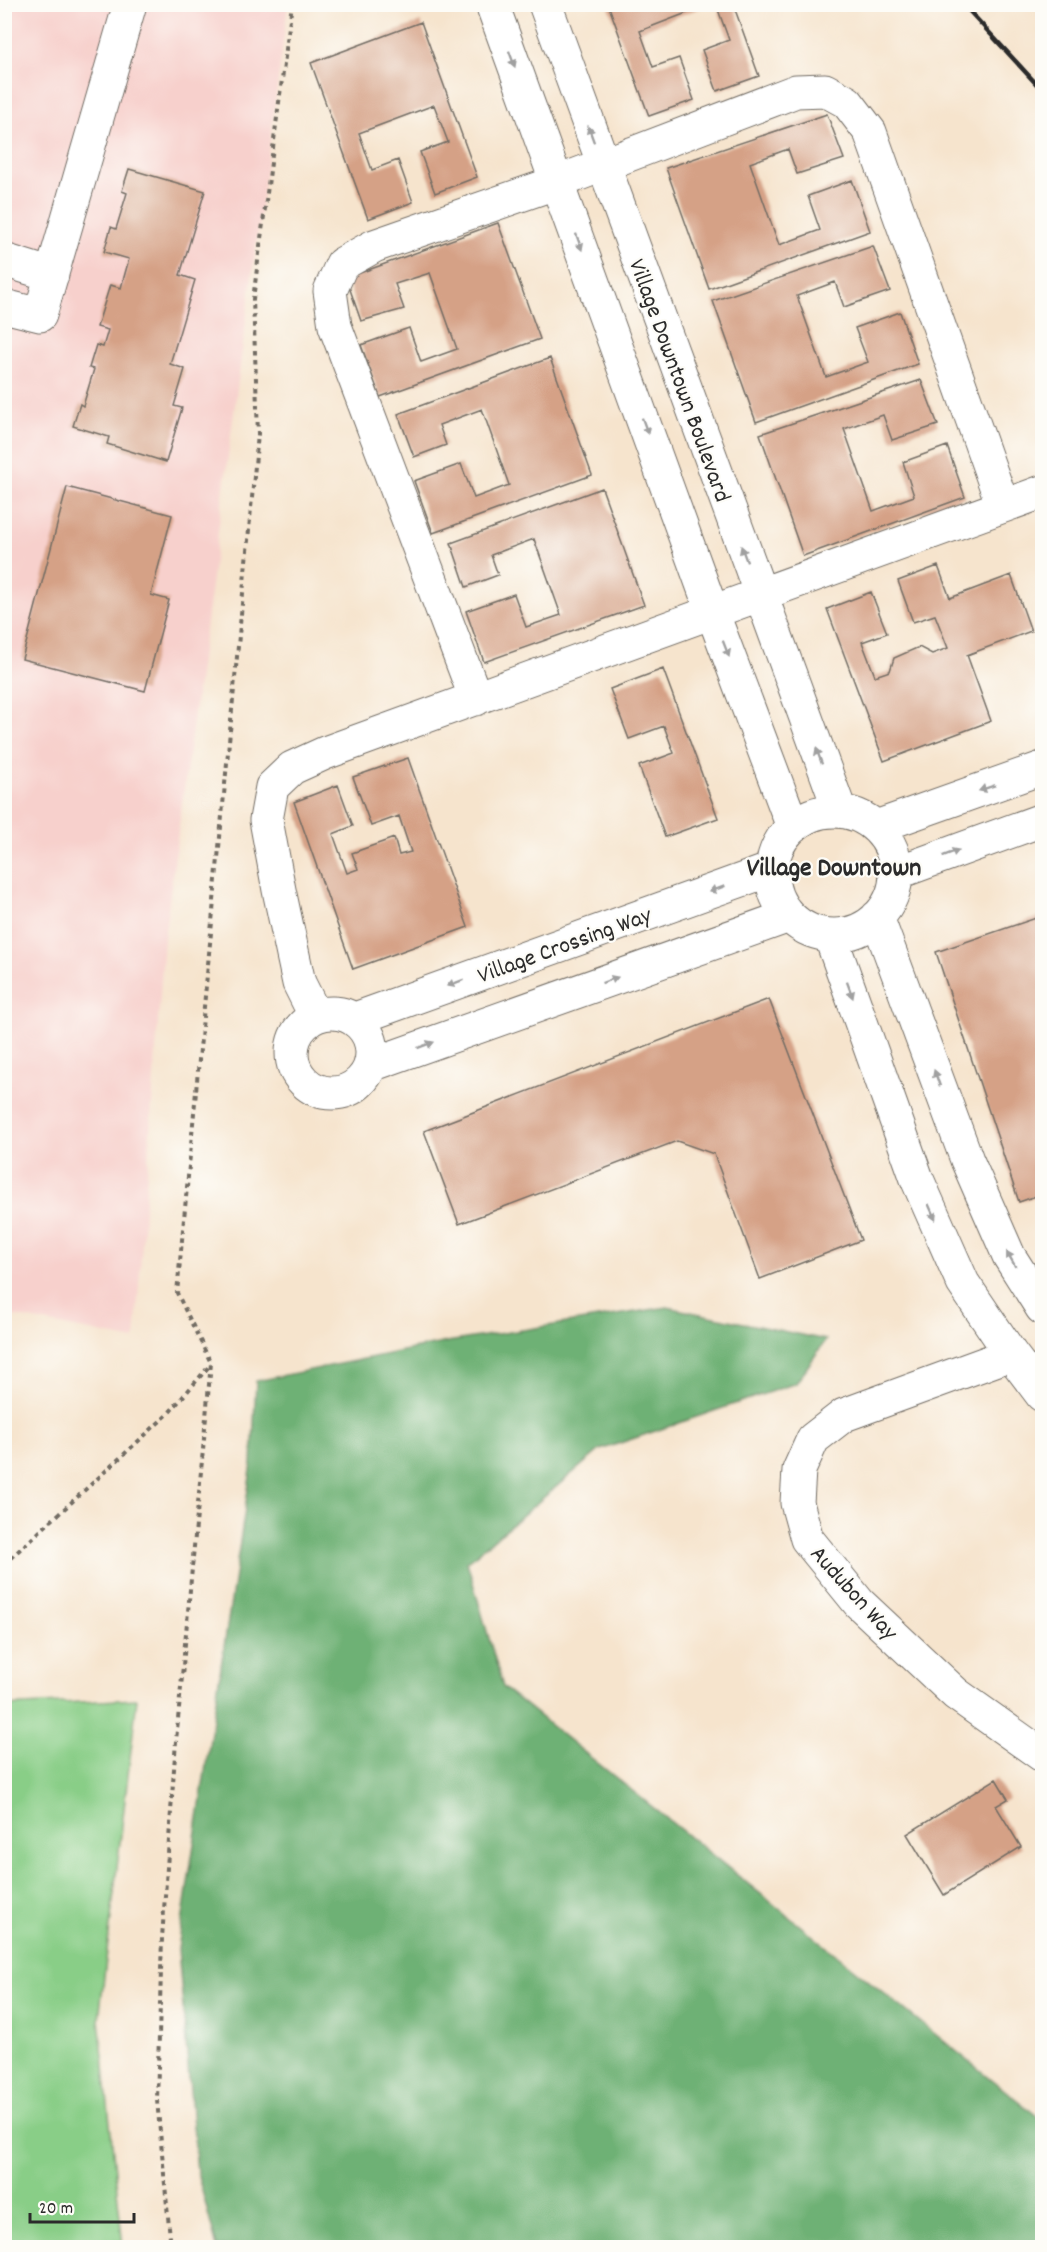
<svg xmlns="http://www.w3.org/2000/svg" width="1047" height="2252" viewBox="0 0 1047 2252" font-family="Dekko,sans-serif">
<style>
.built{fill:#f7d0cc}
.green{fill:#89ce87;stroke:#5a7c59;stroke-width:1.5}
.forest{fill:#6eb174;stroke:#4c6e50;stroke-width:1.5}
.building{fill:#d5a186}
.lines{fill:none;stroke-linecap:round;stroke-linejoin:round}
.minor-casing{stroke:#726c64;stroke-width:35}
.path{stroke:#726c64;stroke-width:4;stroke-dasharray:4.5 4.5;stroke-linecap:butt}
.minor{stroke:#fff;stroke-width:33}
.rail{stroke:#2b2b2b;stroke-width:4.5}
.oneway{fill:#a0a0a0}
.labels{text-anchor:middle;stroke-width:4.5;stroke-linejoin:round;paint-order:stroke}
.street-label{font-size:24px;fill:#2b2b2b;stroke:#fdfcf7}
.neighbourhood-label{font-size:26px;font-weight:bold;fill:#2b2b2b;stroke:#fdfcf7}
</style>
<rect width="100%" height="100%" fill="#fdfcf7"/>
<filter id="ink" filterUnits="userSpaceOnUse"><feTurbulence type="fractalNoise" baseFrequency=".0167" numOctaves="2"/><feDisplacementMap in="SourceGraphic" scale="12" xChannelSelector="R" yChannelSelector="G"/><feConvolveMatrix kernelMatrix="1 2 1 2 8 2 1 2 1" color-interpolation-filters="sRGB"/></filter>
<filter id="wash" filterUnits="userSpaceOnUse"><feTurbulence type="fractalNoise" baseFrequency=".008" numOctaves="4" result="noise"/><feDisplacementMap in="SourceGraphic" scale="24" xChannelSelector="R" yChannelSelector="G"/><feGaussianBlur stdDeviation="1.35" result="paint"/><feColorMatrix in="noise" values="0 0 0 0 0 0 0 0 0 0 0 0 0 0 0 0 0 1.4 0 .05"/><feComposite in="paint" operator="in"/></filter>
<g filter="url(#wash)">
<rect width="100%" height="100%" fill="#f6e4cd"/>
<path class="built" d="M4,5H288L164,939L135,1340L5,1314Z"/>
<path class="green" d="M137,1699L99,2019L123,2247H5V1706Z"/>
<path class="forest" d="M667,1307L826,1340L796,1383L600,1450L467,1562L503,1687L1042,2120V2247H217L197,2172L178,1949L252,1463L256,1381L447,1342Z"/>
<g id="blocks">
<path class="building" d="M608,4H710L640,31L653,67L679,58L694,100L649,116Z
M716,4H733L759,76L717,91L702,50L729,40Z
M421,22L477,177L435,193L420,152L448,142L434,105L359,133L372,170L398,160L413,202L368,219L311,63Z
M827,114L844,159L797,174L788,149L750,163L779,245L820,230L808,196L852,180L870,231L709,289L666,168Z
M129,169L205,191L180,275L195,280L170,364L185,369L174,406L182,408L166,462L107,444L109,437L73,426L80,404L83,406L94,369L89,368L96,345L103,347L108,330L97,327L110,285L121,288L129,259L104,252L111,227L116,229L127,193L122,191Z
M498,223L540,339L380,397L361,345L409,328L421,362L457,349L430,273L395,284L404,309L361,321L346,278Z
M873,246L890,291L844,307L835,282L797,296L826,377L868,362L855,328L900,312L918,364L756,422L713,301Z
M550,358L592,475L433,533L414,481L461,464L474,498L509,485L482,409L439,425L446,445L414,457L398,414Z
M921,380L938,425L892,440L883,415L844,429L873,511L914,496L903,462L947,446L965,497L803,556L760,434Z
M67,487L172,515L151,595L169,600L145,691L22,659Z
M602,488L644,605L484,662L466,611L514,594L526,627L561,615L534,539L491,555L498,575L466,587L451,543Z
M938,566L950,598L1011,575L1031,631L967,655L991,721L884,761L827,609L871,592L887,633L862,642L875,676L890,671L894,658L919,647L932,654L948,648L935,615L913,622L898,581Z
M663,669L718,818L665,837L639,766L674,753L664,726L629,739L610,689Z
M408,758L468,927L353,969L294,802L338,785L353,826L333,834L347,873L358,869L352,853L394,838L399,855L411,852L399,816L371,826L353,777Z
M1042,916V1194L1019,1202L936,952Z
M769,999L861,1240L760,1279L714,1154L677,1141L459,1224L424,1131Z
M996,1779L1008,1799L996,1806L1021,1847L944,1895L907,1834Z"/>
</g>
</g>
<g filter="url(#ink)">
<use href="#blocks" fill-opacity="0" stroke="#726c64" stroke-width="1.5"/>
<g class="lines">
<defs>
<path id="minor" d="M492,4L713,614L793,827
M545,4L840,811
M4,260L52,275
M4,306L40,315L130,4
M476,699L335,326L330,291L342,264L374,246L558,182L796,91L825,90L847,102L870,132L1003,506
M772 873a62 62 0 1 1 124 0a62 62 0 1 1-124 0Z
M876,827L1042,768
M896,873L1042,820
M877,917L967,1160L1009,1256L1042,1308
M830,935L917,1179L963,1283L1011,1354L1042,1395
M292 1053a40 40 0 1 1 80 0a40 40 0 1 1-80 0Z
M315,1015L299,983L279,890L266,820L272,787L292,768L325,753L1042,492
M355,1019L772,869
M371,1065L789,916
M1011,1354L844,1415L813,1439L799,1470L797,1503L807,1539L859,1603L956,1694L1042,1755"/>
</defs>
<use href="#minor" class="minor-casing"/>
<path class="path" d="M4,1564L168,1414L211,1364
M171,2248L157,2100L162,1938L176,1741L211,1363L177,1293L258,434L253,299L292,4"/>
<use href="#minor" class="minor"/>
<path class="rail" d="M963,4L1042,90"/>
</g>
<defs><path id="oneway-solid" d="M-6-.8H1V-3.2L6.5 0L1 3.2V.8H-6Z" transform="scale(1.5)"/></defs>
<g class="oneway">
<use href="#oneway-solid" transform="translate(512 59) rotate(70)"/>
<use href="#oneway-solid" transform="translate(591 134) rotate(-110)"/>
<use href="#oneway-solid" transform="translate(579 242) rotate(70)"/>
<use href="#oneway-solid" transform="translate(645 426) rotate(70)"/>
<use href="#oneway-solid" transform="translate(744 554) rotate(-110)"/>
<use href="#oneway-solid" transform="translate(726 649) rotate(69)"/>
<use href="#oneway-solid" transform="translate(819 756) rotate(-110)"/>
<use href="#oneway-solid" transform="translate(987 788) rotate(161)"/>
<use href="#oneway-solid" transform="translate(951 853) rotate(-20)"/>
<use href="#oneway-solid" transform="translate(717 889) rotate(160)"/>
<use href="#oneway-solid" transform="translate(610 980) rotate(-20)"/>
<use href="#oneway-solid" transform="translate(455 983) rotate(160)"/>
<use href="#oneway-solid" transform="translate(850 990) rotate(70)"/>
<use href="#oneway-solid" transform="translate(426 1045) rotate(-20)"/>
<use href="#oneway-solid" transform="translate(937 1078) rotate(-110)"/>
<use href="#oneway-solid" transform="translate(932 1212) rotate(66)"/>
<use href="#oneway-solid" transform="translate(1011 1259) rotate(-120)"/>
</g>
</g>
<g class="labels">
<g class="street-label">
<text transform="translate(681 380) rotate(70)" y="8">Village Downtown Boulevard</text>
<text transform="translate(564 944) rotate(-20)" y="8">Village Crossing Way</text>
<text transform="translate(855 1592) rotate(48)" y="8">Audubon Way</text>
</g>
<g class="neighbourhood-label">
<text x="834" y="875">Village Downtown</text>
</g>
</g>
<rect width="1047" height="2252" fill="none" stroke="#fdfcf7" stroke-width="24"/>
<path d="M30 2213v9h104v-9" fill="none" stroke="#2b2b2b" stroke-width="3"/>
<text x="39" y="2213" font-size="18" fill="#2b2b2b" stroke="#fdfcf7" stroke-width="4.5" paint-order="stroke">20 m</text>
</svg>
